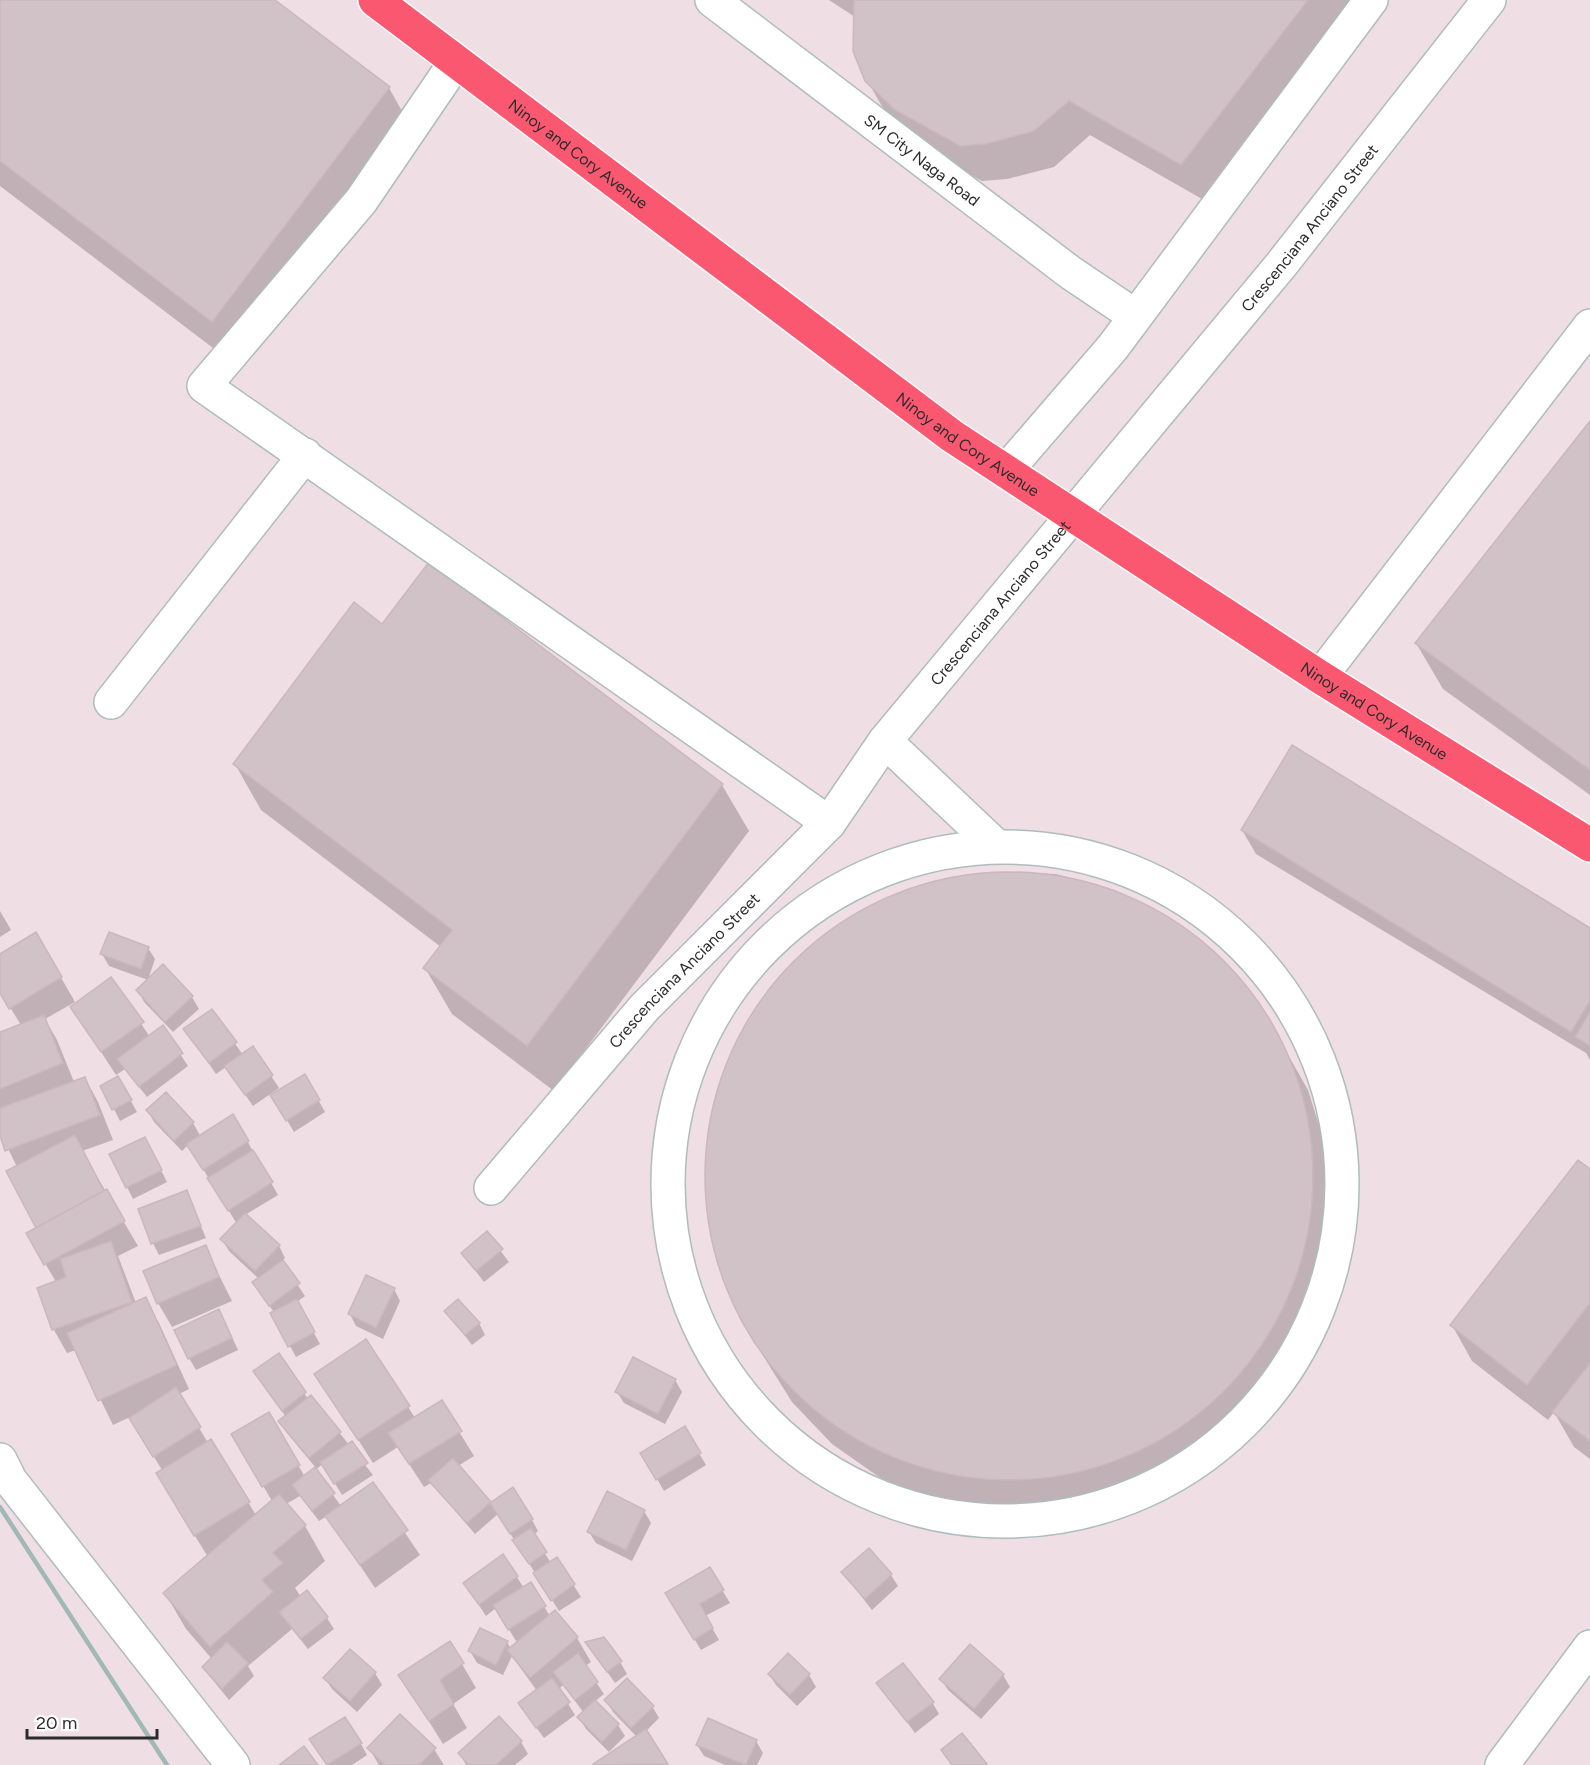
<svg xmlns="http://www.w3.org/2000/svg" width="1590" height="1765" viewBox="0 0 1590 1765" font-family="Figtree,sans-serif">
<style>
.shadow{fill:#0003}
.building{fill:#d0c2c7;stroke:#cbb7bd;stroke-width:1.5}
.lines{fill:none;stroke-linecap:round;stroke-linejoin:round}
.minor-casing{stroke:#aebdbc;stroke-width:36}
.major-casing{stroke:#fff;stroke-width:36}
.minor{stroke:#fff;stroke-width:33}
.major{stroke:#fa5871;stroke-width:33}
.rail{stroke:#a0b8b6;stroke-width:4.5}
.labels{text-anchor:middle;stroke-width:6;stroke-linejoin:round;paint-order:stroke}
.street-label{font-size:16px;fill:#2c2c2c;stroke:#fff}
</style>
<rect width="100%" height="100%" fill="#efdee4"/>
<path class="shadow" d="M0,0H273L389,88L415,134L238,367L0,186Z
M829,0H1356L1202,199L1090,135L1054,167L1007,179L982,181L917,146L888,117L867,80L855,17Z
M1590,423V795L1443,689L1416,643Z
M430,564L722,785L749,831L554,1091L452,1014L425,968L441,947L261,810L235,764L383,626Z
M1242,830L1590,929V1060L1586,1053L1256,854Z
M994,872L1056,874L1115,890L1169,917L1217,954L1257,1000L1308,1090L1326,1148L1332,1206L1328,1264L1313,1320L1287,1373L1251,1419L1208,1458L1158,1487L1104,1507L1046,1517L988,1515L932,1501L879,1477L832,1444L792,1402L739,1317L717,1263L706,1203L707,1142L721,1082L745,1026L780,976L825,934L877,902L935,881Z
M0,911L11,930L0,937Z
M36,934L75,1002L45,1019L57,1040L74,1082L85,1078L98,1102L113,1140L82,1151L138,1246L118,1256L136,1303L145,1299L159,1323L189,1389L179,1394L208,1443L210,1441L256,1515L272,1501L233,1435L268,1414L305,1477L316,1468L287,1433L280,1421L286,1417L255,1371L278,1355L308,1399L311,1397L373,1475L342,1495L323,1464L315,1470L341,1506L372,1484L420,1555L375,1588L327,1516L319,1521L300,1496L286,1504L305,1526L325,1561L295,1588L301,1597L327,1618L334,1629L308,1649L292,1629L248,1666L254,1676L229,1700L203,1668L212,1659L186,1629L165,1593L208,1557L171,1497L162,1470L130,1417L113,1425L76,1350L67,1353L54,1330L39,1288L56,1282L28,1234L38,1228L17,1167L0,1132V1034L21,1025L0,991V956Z
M148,948L155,959L148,980L109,966L102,954Z
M163,966L192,997L199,1009L173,1032L144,1002L138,990Z
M111,979L150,1037L163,1028L188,1066L147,1097L125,1069L116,1075L72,1007Z
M212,1011L243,1055L253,1048L279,1088L253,1106L226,1067L216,1074L185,1029Z
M305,1076L325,1112L294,1132L272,1095Z
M118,1078L137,1112L120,1121L114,1109Z
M166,1094L193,1123L201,1137L233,1116L278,1195L245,1215L279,1246L285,1258L282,1261L305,1296L297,1302L320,1344L296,1357L272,1314L274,1312L260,1294L259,1279L229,1251L222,1239L237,1224L188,1145L182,1151L154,1122L148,1111Z
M151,1150L167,1182L133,1199L127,1187Z
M1590,1171V1459L1574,1447L1554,1412L1548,1420L1472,1361L1452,1325Z
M186,1192L206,1238L159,1255L153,1243Z
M487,1233L509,1262L484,1282L462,1253Z
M205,1247L232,1301L172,1327L158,1303Z
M394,1289L400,1301L383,1339L356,1326L350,1314Z
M446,1311L479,1323L485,1335L472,1345Z
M225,1322L238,1350L196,1370L189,1358Z
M316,1374L408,1407L415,1418L441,1402L474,1456L458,1466L491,1503L532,1520L538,1531L533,1535L551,1563L557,1559L581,1597L559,1611L498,1514L475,1534L431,1483L424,1487L398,1447L373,1463Z
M675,1380L682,1392L665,1424L624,1403L617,1392Z
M684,1428L706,1465L664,1491L642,1453Z
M644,1511L651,1523L632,1561L596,1543L589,1532Z
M503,1556L524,1588L530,1584L550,1616L555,1612L577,1638L591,1662L585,1666L604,1694L594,1702L618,1725L625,1736L609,1752L586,1729L579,1718L584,1713L563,1685L559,1689L575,1715L544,1738L527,1715L537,1691L512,1656L503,1675L477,1663L470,1651L507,1642L511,1649L523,1638L516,1641L496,1608L486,1616L465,1584Z
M709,1569L730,1603L705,1616L719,1640L701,1650L667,1594Z
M843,1573L891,1575L898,1586L872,1610Z
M587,1643L620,1662L627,1674L615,1683Z
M970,1646L1003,1675L1010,1687L981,1719L948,1690L941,1679Z
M350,1651L375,1673L382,1685L357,1712L332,1689L325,1678Z
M788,1655L809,1675L816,1687L797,1706L776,1685L769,1674Z
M462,1664L476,1688L453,1704L467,1728L443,1744L400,1675Z
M878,1683L932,1702L939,1714L915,1733Z
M606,1700L652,1706L659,1718L646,1731L667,1765H595L637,1737L613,1712Z
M756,1741L763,1753L757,1765H725L704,1756L697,1745Z
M521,1742L528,1754L515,1765H466L460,1754Z
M361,1744L367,1755L352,1765H327L318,1751Z
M369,1748L434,1749L444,1765H379Z"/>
<path class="building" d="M0,0H275L390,87L212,322L0,161Z
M854,0H1308L1181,165L1069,101L1034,131L986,144L960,146L895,110L865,81L853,51Z
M1590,421V770L1415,643Z
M429,562L723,784L527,1046L423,968L452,930L233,764L354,602L382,624Z
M1292,745L1590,928V1001L1571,1032L1241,830Z
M705 1176a304 304 0 1 1 608 0a304 304 0 1 1-608 0Z
M36,932L62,977L9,1009L0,993V954Z
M109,932L149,947L141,969L100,954Z
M163,964L193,996L165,1022L136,990Z
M111,977L144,1022L101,1052L70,1007Z
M212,1009L237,1042L209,1063L183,1029Z
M1590,1012V1046L1575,1037Z
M44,1015L63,1063L0,1089V1032Z
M163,1025L183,1053L139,1087L117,1059Z
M253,1046L273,1075L245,1095L224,1066Z
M305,1074L320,1100L286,1121L270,1095Z
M118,1076L132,1100L112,1110L100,1086Z
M85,1077L100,1115L5,1151L0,1136V1108Z
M166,1092L194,1122L174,1141L146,1110Z
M233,1114L249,1141L203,1170L186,1144Z
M75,1135L104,1191L36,1228L6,1171Z
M145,1137L162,1170L126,1188L109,1154Z
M253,1150L273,1182L228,1211L207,1178Z
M1578,1160L1590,1169V1303L1527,1385L1450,1325Z
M107,1189L125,1221L44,1265L26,1233Z
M187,1190L201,1226L151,1244L138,1209Z
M245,1213L280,1245L255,1271L220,1239Z
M487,1231L503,1249L476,1271L461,1253Z
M111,1241L132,1302L52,1330L37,1288L66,1277L60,1259Z
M206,1245L219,1277L157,1304L143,1271Z
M283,1260L300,1283L269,1306L252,1282Z
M366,1275L395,1288L376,1328L348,1314Z
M146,1297L177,1365L98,1401L67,1333Z
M297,1299L315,1332L288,1347L270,1313Z
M458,1299L480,1323L465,1335L444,1311Z
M219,1309L232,1338L188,1359L174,1330Z
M366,1339L410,1406L358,1440L314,1374Z
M279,1353L306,1392L282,1411L253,1371Z
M633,1357L676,1379L658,1414L615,1392Z
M1590,1363V1441L1552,1412Z
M176,1387L201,1427L153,1457L129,1418Z
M311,1395L341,1432L309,1458L278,1421Z
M442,1400L462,1431L409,1464L388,1433Z
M269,1412L300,1465L262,1487L231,1434Z
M685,1426L701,1453L656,1480L640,1453Z
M211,1439L250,1502L194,1536L156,1473Z
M352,1441L368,1463L334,1484L320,1462Z
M453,1458L491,1502L467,1523L428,1480Z
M315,1467L335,1493L312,1511L292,1485Z
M373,1482L408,1530L360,1565L325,1516Z
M513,1487L533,1519L510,1534L490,1503Z
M607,1491L645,1510L626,1550L587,1532Z
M279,1494L306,1525L273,1553L283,1563L262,1580L273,1592L210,1647L163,1593Z
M531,1528L547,1552L529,1564L512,1540Z
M869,1548L892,1574L865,1599L841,1572Z
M503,1554L518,1576L479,1605L463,1583Z
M557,1557L575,1584L551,1601L533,1573Z
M710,1567L724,1590L700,1604L713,1628L694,1640L665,1593Z
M531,1582L546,1606L508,1630L493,1605Z
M307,1590L328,1617L301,1639L279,1612Z
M555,1610L578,1637L530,1678L507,1650Z
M480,1628L508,1641L496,1665L468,1651Z
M604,1637L622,1661L607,1672L585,1642Z
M450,1641L464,1663L440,1680L454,1704L429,1721L398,1675Z
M227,1642L248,1663L222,1689L202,1667Z
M970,1644L1004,1674L974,1709L939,1679Z
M350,1649L376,1672L350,1701L323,1678Z
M578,1653L598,1682L575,1700L553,1672Z
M788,1653L810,1674L790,1695L768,1674Z
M903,1663L934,1702L907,1722L876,1683Z
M552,1678L570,1702L536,1728L518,1703Z
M627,1678L654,1706L631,1728L604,1700Z
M595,1700L619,1724L602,1742L577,1717Z
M400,1714L436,1748L419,1765H385L367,1748Z
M499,1716L522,1741L496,1765H469L458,1753Z
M345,1717L362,1743L327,1765L309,1739Z
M708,1718L757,1740L746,1765L696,1745Z
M646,1729L668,1764L594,1765L593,1764Z
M962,1733L987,1764L986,1765H952L941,1750Z
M304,1746L318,1765H279Z"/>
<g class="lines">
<defs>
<g id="minor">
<path id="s1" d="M712,0L1071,273L1135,316"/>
<path d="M455,63L361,201L204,386L829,823"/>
<path d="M1006,471L1113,347L1371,0"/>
<path d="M1320,677L1590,326"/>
<path d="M111,702L305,455"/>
<path d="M885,741L994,844"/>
<circle cx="1005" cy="1184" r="337"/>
<path id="s2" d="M491,1188L644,1008L829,823L885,741L1281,265L1489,0"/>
<path d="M0,1460L10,1480L233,1765"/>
<path d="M1502,1765L1590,1647"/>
</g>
<g id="major">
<path id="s3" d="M375,0L952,436L1320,677L1590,845"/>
</g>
</defs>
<use href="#minor" class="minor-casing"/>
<use href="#major" class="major-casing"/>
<use href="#minor" class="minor"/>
<use href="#major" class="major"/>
<path class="rail" d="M0,1507L167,1765"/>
</g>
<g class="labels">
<g class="street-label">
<text dy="6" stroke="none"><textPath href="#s3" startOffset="255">Ninoy and Cory Avenue</textPath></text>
<text dy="6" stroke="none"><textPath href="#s1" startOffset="264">SM City Naga Road</textPath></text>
<text dy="6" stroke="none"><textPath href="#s2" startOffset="1263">Crescenciana Anciano Street</textPath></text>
<text dy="6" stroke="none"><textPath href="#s3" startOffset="741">Ninoy and Cory Avenue</textPath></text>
<text dy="6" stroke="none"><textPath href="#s2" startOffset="777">Crescenciana Anciano Street</textPath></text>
<text dy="6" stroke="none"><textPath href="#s3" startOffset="1227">Ninoy and Cory Avenue</textPath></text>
<text dy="6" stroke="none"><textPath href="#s2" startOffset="291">Crescenciana Anciano Street</textPath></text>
</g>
</g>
<path d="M27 1729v9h130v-9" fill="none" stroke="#2c2c2c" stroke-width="3"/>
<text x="36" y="1729" font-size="18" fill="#2c2c2c" stroke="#ffffff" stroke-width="4.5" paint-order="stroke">20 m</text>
</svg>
